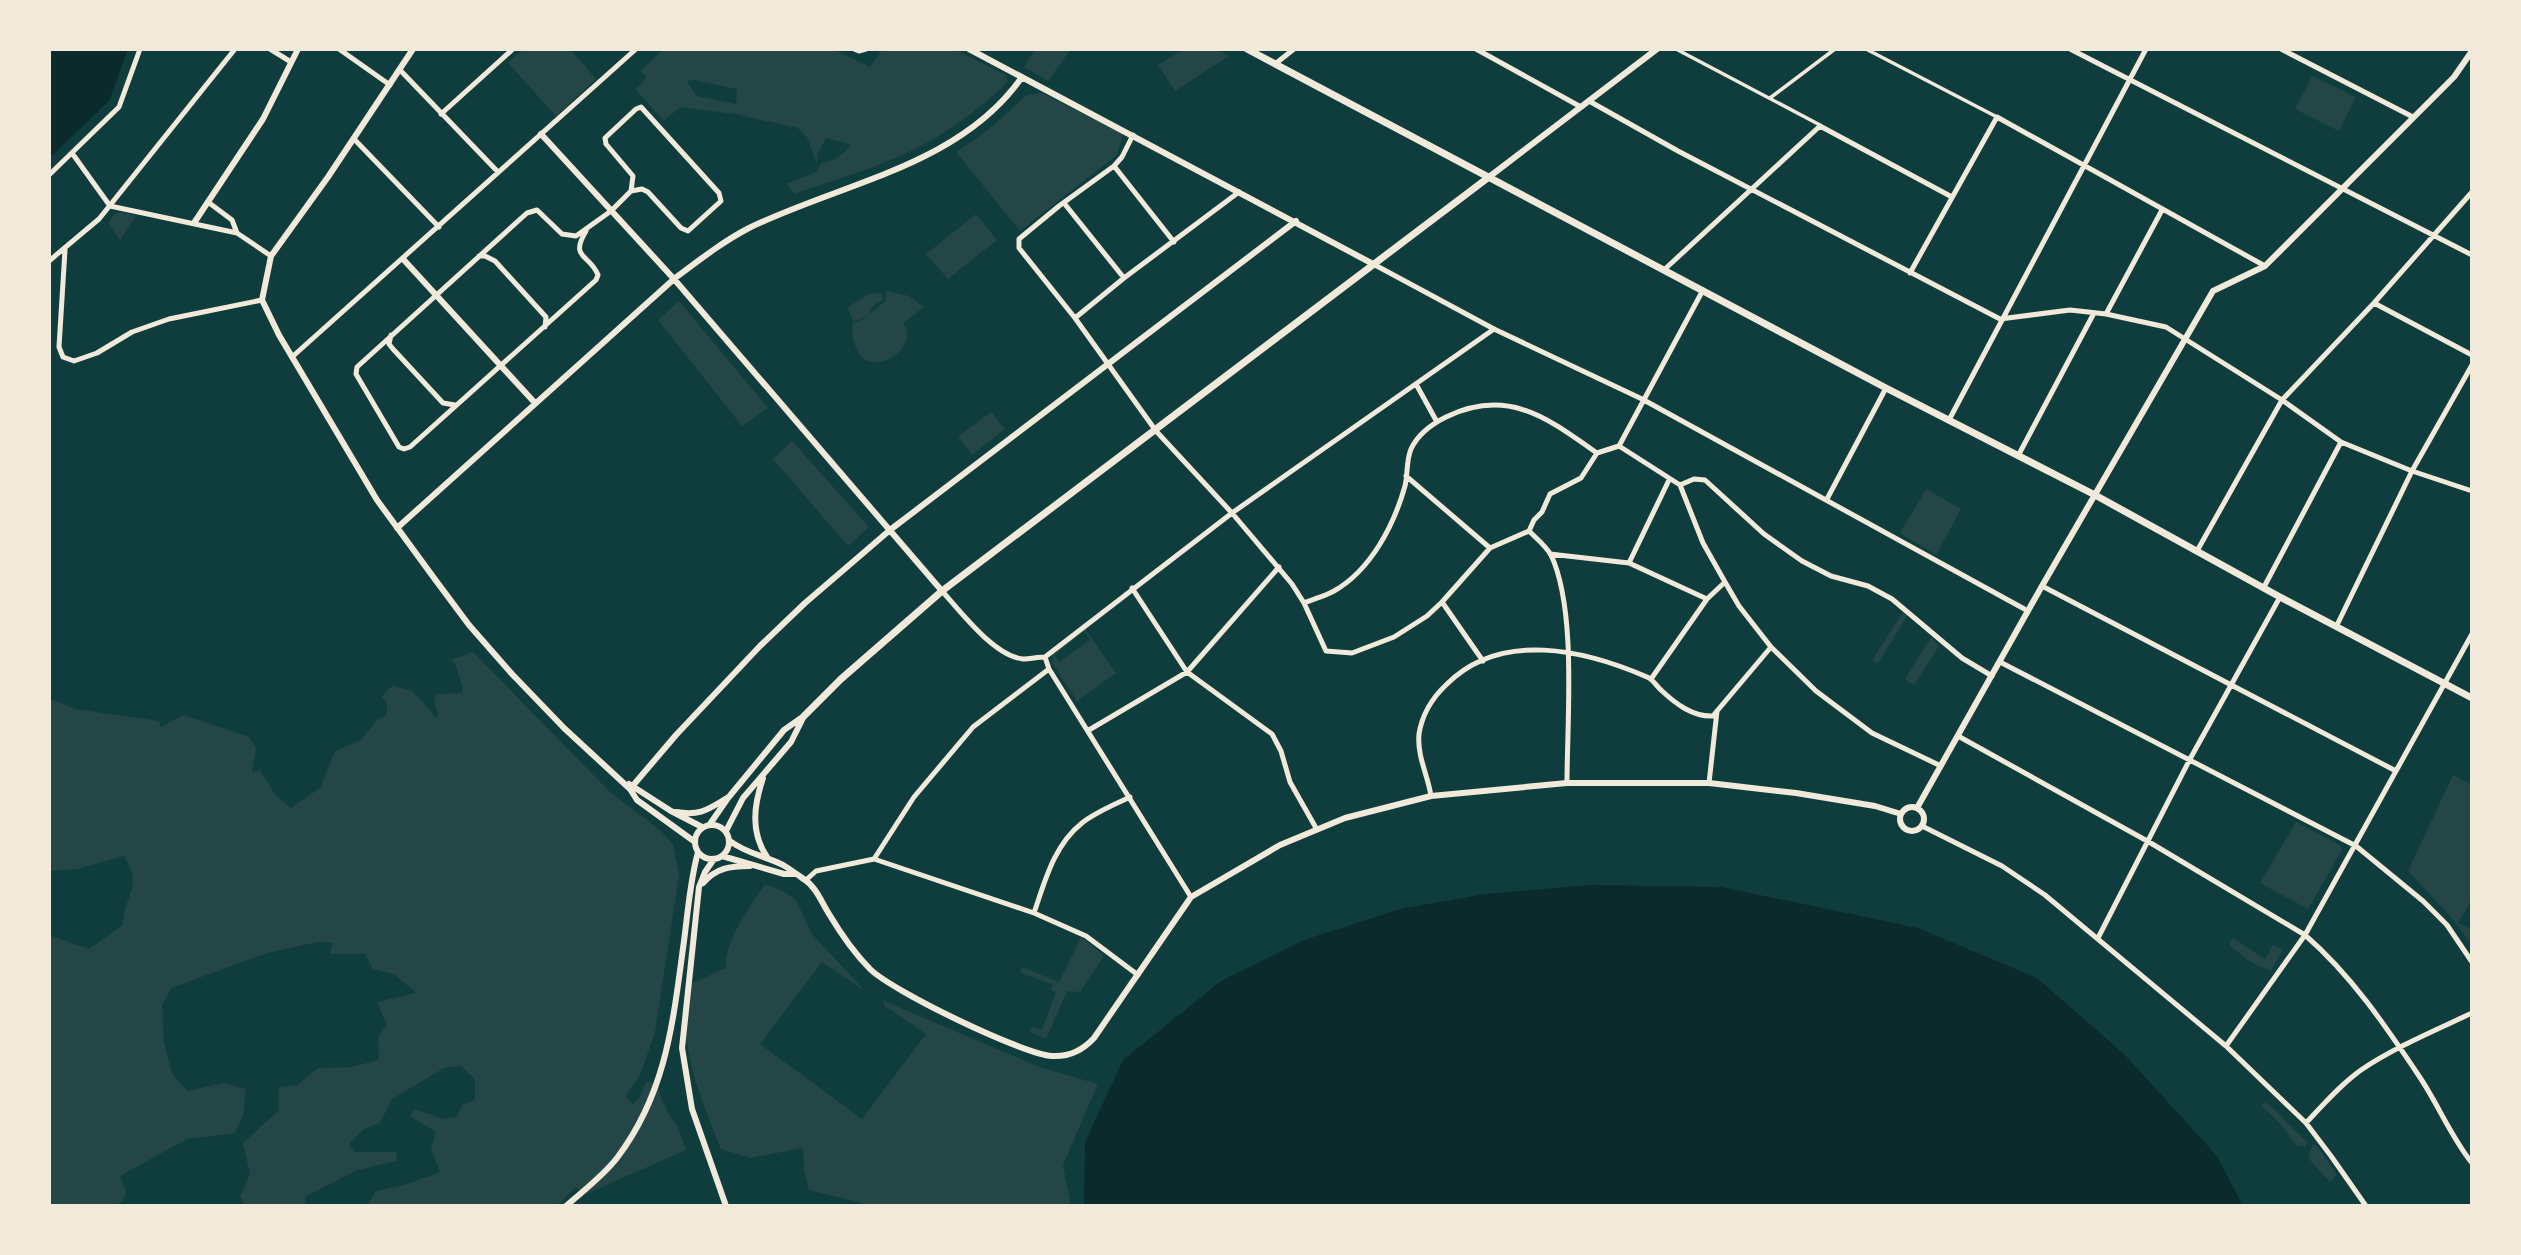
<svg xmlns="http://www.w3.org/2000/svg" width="2521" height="1255" viewBox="0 0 2521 1255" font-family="'Space Grotesk',sans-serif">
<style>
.green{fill:#244646;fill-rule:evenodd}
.water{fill:#0a2a2b}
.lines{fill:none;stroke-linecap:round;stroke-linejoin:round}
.pedestrian{stroke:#f1e9da;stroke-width:3.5}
.minor{stroke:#f1e9da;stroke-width:5}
.tertiary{stroke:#f1e9da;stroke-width:6}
.secondary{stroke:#f1e9da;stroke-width:7}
</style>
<rect width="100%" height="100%" fill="#0f3d3e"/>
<path class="green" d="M523,49H570L596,79L556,116L508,63Z
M664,49H833L870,67L883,49H954L1006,75L1008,82C979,109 947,134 911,151C874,169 832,180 794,194L787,184L816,172L822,163C833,161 845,155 850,144L826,138L818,153L817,164L807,137L798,128L735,114L680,107L664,121L635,89L642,84L646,76L640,71ZM694,80L737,89L736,104L696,96L687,81Z
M1035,49H1071L1048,81L1024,67Z
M1184,49H1217L1229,56L1175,91L1158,65Z
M2312,76L2356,97L2339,131L2295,109Z
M1042,93L1123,134L1117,155L1020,231L956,152L987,131L1027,95Z
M121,212L136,216L120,240L108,223L116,213Z
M976,214L997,240L948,279L926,254Z
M887,291L909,296L924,307L903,323C922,348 870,380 857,350C853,340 851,334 853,323C866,320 874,309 885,302Z
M881,293L883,300L873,306L869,315L853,322L848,307L869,294Z
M679,301L768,408L742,426L658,320Z
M991,412L1005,429L972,455L958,437Z
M792,441L869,527L848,546L773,459Z
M1926,489L1961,509L1936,555L1900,533Z
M1903,612L1907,616L1878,663L1872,660Z
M1085,629L1116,673L1077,701L1052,663L1053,654ZM1084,631L1090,640L1059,662L1055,655Z
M1931,637L1939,646L1914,685L1905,679Z
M473,652L610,792L660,830L673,844L679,876L655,1032L641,1073L626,1096L633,1104L640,1097L646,1082H650L657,1086L668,1114L677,1125L686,1150L586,1194L575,1187L557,1206H367L376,1191L404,1185L440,1172L431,1149L436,1132L410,1116L414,1109L443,1119L457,1117L462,1105L475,1100V1079L461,1066L444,1068L392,1099L380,1123L364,1129L349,1144L354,1152H396L397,1161L357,1170L305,1197L306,1206H246L240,1197L250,1174L243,1143L278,1111L279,1087L297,1085L318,1068L351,1067L379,1060L378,1037L387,1025L377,1002L416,993L394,974L373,969L365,954H330L333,943L318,942L267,953L171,988L162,1005L164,1043L172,1074L187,1091L223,1083L246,1089L243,1115L235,1133L187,1139L120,1176L126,1191L124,1200L115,1206H49V935L89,949L123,925C124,893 144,888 124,856L77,869L49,871V698L75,709L159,721L161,727L183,715L249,737L256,748L252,773L260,770L275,795L291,808L320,788L335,751L361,740L378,719L387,715V702L381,697L392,686L411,690L432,712L434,717L438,716L434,699L437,694L462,693L463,689L455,663L450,660Z
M2453,775L2472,785V899L2458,923L2472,930V945L2451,917L2408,871Z
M2296,822L2341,846L2342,850L2308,909L2260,883Z
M765,884L784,892L796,900L812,934L865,991L822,962L760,1044L862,1119L926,1034L884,1005V1001L1042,1068L1098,1084L1063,1165L1071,1206H874L809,1190L804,1170L803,1148L750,1158L721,1149C705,1109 687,1067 685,1022C685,1010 688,996 690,984L726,968C723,944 751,904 765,884Z
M1081,937L1104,956L1080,992L1067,991L1046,1039L1030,1032L1033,1027L1042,1030L1056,992L1051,990L1053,985L1020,972L1022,967L1059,982Z
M2233,938L2265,959L2273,945L2283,950L2271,970C2253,966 2242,956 2229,944Z
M2264,1102C2280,1111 2291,1130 2308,1142L2305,1146H2298L2292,1141L2284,1128L2261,1105Z
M2313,1144L2317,1146L2337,1174L2330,1182L2308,1158Z"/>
<path class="water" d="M49,49H128L109,101L49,158Z
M1589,885L1721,887L1918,928L2037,978L2124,1054L2217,1156L2243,1206H1084L1085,1142L1123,1060L1221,981L1304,940L1400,909L1485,894Z"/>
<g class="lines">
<path class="pedestrian" d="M1676,49L1820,125
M1866,49L1997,117
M1770,98L1835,49"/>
<path class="minor" d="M270,49L291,62
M339,49L390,85
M854,49L859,51L866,49
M1476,49L1581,107
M2070,49L2472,255
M2281,49L2413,117
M1275,64L1294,49
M400,70L498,172
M1589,101L1678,151L2000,319L2070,310L2106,314L2166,327L2282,400L2341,442L2412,471L2472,491
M441,114L513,49
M1133,135L1122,157L1114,166L1059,206L1019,239V248L1075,318L1156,431L1232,513L1292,584L1304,603L1326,651L1352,653L1394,637L1427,616L1442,602L1490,548L1529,531
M354,139L439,227
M72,153L110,206L237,233
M1114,166L1174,242
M49,175L119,107L140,49
M208,202L232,220L237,233L271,256
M1064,203L1124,278
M586,231C569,259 590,254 598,275L596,280L410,447L404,449L399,447L356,374L357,367L527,213L537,210L562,234L576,236L611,211L631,191L642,189L648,192L681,228L688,231L721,201L719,193L641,107L636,109L605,138L606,144L633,176L631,191
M65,250L59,347L63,357L74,361L97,353L132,332L169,319L262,300
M479,256H485L495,261L546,317L545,327
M49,261L99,219L235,49
M1375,265L1494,329L1642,399L2028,611
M1665,269L1820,126L1952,197
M1910,273L1997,117L2265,266
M2374,303L2472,355
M2106,314L2162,210
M1075,318L1124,278L1239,192
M391,335L389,344L393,349L443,403L455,405
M292,357L636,49
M1416,384L1437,422
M1949,420L2146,49
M1619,446L1703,290
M1597,453L1619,446L1680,485L1694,479L1705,480L1764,534L1802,561L1831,576L1868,586L1892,599L1962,658L1992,676
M2018,456L2094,313
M1406,476L1490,548
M1680,485L1703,543L1725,582L1739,606L1771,647L1816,691L1872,733L1941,766
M1827,499L1886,388
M1529,531C1536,538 1546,546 1551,555C1577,610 1567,721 1567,783
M1529,531L1534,520L1542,512L1550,494L1581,478L1597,453
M2197,551L2282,400L2374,303L2472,192
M1550,554L1629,563L1707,599
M1629,563L1669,480
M2042,586L2396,771
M2264,587L2341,442
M1132,588L1187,672L1272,734L1281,751L1290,782L1316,828
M942,591C960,611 994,656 1023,659C1030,659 1038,657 1045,657L1049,669L1191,897
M1442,602L1483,661
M1304,603C1314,599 1325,596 1334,591C1371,570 1394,525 1405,486C1408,474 1406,461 1411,449C1418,434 1432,424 1446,417C1508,387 1547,418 1597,453
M2337,625L2412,471L2472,365
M1045,657L1232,513L1494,329
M2000,662L2356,846L2423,901L2447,925L2472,962
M1651,679L1707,599L1725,582
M1089,730L1187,672L1279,567
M1958,736L2149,842L2305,935C2351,975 2385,1025 2419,1076C2438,1104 2451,1137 2472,1163
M1709,783L1717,711L1771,647
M1431,796C1428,775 1417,757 1419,734C1422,715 1433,697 1447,684C1501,630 1585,650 1647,677C1654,680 1656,686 1662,691C1676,704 1693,717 1713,716L1717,711
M1922,826L2002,866L2045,895L2226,1046L2306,1123L2331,1156L2366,1206
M874,859L914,797L973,727L1049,669
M806,880L816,871L874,859L1034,913L1086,936L1138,975
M1034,913C1045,881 1054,845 1082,823C1096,812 1114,805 1130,797
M2098,938L2190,759L2280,597
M2226,1046L2305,935L2472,634
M2306,1123C2323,1105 2340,1085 2361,1070C2393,1048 2436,1030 2472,1013"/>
<path class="tertiary" d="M413,49L328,177L271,256L262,300L279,335L377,500L434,578L469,625L512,674L564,728L630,789L637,800L695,842
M969,49L1375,265
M541,134L674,279L942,591
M1489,177L1657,49
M194,223L263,119L298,49
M403,259L535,403
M397,528L674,279C698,261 722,242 749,228C841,183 960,166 1022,77
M763,778C754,805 750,832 767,857
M629,784L671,811L702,827
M630,789L676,735L760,646L805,603L890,530L1296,221
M1900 819a12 12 0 1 1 24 0a12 12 0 1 1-24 0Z
M1917,808L2042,586L2213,291L2265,266L2454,77L2472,51
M676,812C700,816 707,810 727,798
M710,824L728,798L784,730L804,716
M695 842a17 17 0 1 1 34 0a17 17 0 1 1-34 0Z
M726,831L743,798L791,742L803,718
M730,841C745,853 765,856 783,865C790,869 798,875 805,880C816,887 822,903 829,914C841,934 854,953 870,969C892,991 1022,1054 1052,1056C1068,1057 1083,1050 1094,1038L1191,897L1280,845L1345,818L1431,796L1567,783H1709L1796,793L1875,806L1901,814
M722,856L784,874H795
M714,859L705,872L699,887L682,1048L692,1109L726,1206
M703,883C716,868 730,866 750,866
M566,1206C583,1191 603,1176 617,1158C667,1092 673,1021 684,941C688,911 690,881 698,852"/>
<path class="secondary" d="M1247,49L1886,388L2095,495L2280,597L2472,698
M804,716L841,679L942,591L1489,177"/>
</g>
<rect width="2521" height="1255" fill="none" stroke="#f1e9da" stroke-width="102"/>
</svg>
